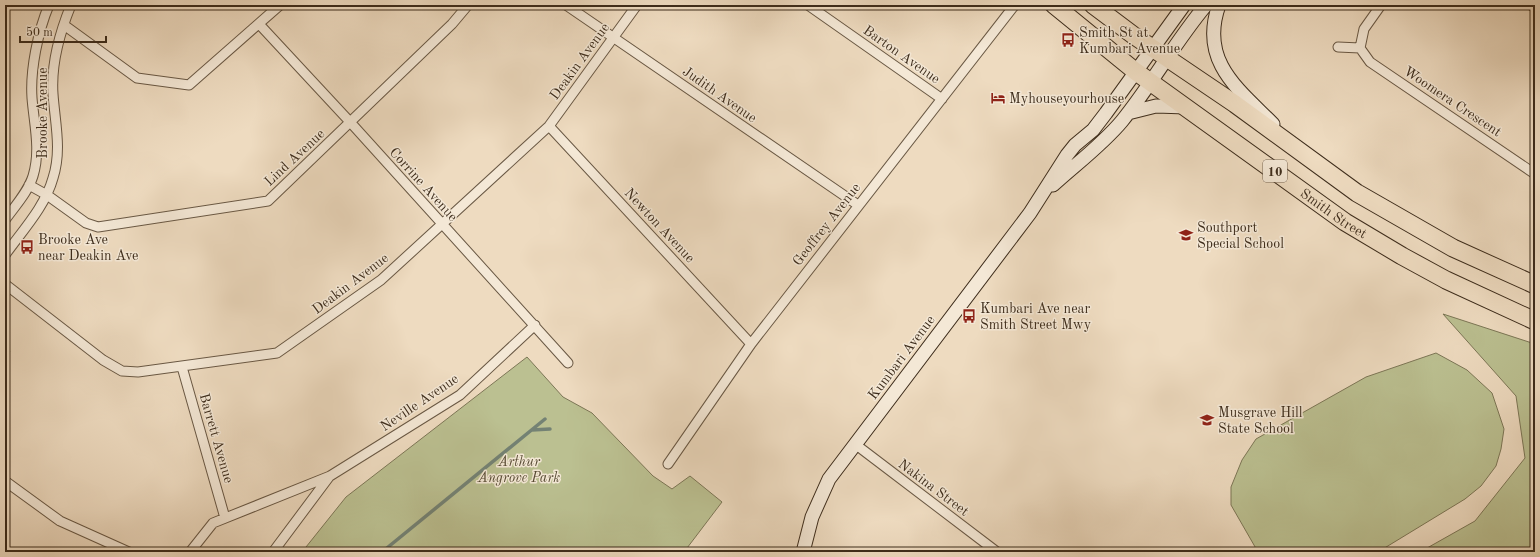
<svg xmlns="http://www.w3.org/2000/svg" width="1540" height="557" viewBox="0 0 1540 557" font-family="'Old Standard TT',serif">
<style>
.green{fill:#bbc091;stroke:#7c7656}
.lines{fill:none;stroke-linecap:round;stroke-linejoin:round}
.stream{stroke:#748274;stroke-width:3.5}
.building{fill:#e7a99b;stroke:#3d2c1b}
.street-casing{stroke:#695844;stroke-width:11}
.secondary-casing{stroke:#3d2c1b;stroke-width:15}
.highway-casing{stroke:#3d2c1b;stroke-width:19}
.street{stroke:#f4e8d6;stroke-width:9}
.secondary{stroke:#f4e8d6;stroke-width:13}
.highway{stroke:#eedbc0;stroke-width:17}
.labels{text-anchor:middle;stroke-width:3;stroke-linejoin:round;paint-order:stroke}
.shield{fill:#f4e8d6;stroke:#746453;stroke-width:1}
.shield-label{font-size:13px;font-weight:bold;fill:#3d2c1b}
.poi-label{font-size:14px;fill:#3d2c1b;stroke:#f4e8d6;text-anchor:start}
.street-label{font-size:14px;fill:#3d2c1b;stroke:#f4e8d6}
.park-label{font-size:14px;font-style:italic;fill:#564a33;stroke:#f4e8d6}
</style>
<rect width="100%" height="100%" fill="#eedbc0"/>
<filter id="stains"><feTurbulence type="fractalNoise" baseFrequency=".005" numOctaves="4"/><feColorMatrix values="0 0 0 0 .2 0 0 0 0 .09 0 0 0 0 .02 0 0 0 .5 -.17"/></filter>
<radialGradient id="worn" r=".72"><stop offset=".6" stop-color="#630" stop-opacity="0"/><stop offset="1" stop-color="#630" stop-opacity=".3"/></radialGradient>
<path class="green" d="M1443,314L1535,344V552H1420L1475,521L1525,458L1516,396Z
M1436,353L1467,370L1492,393L1504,429L1501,449L1496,466L1481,486L1465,499L1378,552H1258L1231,505V487L1242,460L1256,439L1366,377Z
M527,357L563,397L592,413L653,476L672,489L690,476L722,502L684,552H302L346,497Z"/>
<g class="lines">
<path class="stream" d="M532,430L550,429
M382,552L545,419"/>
</g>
<path class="building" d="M5,347L10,351L5,357Z"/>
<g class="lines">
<defs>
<path id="street" d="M566,5L858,205
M808,5L942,99
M1381,5L1364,29L1360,48L1370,62L1535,174
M1531,5L1535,8
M259,24L351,123L568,363
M64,25L137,78L189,85L280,5
M1338,47L1360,48
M549,126L751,344
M29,185L47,195L86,223L98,227L268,201L452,24L468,5
M5,220C15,206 28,192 33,176C41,150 34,124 32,98C30,70 38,31 49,5
M5,255C22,231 45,207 53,178C62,150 55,123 53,94C51,65 60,32 71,5
M5,284L103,360L122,371L138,372L277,353L381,280L549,126L637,5
M182,367L225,518
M855,444L997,552
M668,464L751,344L1014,6
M5,481L60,521L129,552
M190,552L213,523L330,476L460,395L535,325
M273,552L329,477"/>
<path id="secondary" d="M1219,5C1199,61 1238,89 1273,124
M1128,113L1156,106L1186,107
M1053,185C1076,164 1102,145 1122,121C1152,84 1175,42 1206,5
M803,552L812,517L829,479L1030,213L1067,155L1075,145L1093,130L1106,113L1184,5"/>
<g id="highway">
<path id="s1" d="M1054,5L1135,71L1345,222L1402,256L1446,280L1535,321"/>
<path d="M1093,5L1133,35L1235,104L1357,193L1453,248L1535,285"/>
</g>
</defs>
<use href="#street" class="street-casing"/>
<use href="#secondary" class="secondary-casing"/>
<use href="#highway" class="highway-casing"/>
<use href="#street" class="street"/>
<use href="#secondary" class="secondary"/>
<use href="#highway" class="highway"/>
</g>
<defs>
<symbol id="bus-bare" viewBox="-9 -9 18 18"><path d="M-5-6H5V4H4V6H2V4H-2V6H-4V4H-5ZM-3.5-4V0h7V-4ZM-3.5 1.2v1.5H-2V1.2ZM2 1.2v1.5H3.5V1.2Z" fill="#8f2418" stroke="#f4e8d6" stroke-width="2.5" paint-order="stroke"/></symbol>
<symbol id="hotel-bare" viewBox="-9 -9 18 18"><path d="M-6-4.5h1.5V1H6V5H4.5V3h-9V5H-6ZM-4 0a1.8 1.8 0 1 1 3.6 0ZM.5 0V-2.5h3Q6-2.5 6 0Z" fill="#8f2418" stroke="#f4e8d6" stroke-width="2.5" paint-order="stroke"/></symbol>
<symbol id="school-bare" viewBox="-9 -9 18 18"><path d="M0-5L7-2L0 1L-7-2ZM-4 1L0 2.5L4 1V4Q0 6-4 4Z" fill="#8f2418" stroke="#f4e8d6" stroke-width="2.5" paint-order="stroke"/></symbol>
</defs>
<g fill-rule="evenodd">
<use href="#bus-bare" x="1058" y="30" width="20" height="20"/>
<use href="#hotel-bare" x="988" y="88" width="20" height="20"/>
<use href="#school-bare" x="1176" y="225" width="20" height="20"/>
<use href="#bus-bare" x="17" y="237" width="20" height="20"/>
<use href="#bus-bare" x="959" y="306" width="20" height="20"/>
<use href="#school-bare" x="1197" y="410" width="20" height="20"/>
</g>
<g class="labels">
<rect class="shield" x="1263" y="160" width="24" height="22" rx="3"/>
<g class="shield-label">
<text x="1275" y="176">10</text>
</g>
<g class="poi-label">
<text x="1079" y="37">Smith St at<tspan x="1079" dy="16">Kumbari Avenue</tspan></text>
<text x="1009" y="103">Myhouseyourhouse</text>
<text x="1197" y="232">Southport<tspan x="1197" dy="16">Special School</tspan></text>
<text x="38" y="244">Brooke Ave<tspan x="38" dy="16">near Deakin Ave</tspan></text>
<text x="980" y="313">Kumbari Ave near<tspan x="980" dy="16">Smith Street Mwy</tspan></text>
<text x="1218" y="417">Musgrave Hill<tspan x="1218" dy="16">State School</tspan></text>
</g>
<g class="street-label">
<text transform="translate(902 54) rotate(35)" y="5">Barton Avenue</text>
<text transform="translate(579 61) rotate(-54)" y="5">Deakin Avenue</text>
<text transform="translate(720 94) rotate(35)" y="5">Judith Avenue</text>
<text transform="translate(1453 101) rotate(34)" y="5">Woomera Crescent</text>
<text transform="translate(42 113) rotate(-90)" y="5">Brooke Avenue</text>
<text transform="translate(294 157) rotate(-43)" y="5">Lind Avenue</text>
<text transform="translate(424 184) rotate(48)" y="5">Corrine Avenue</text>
<text dy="5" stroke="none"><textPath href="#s1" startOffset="349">Smith Street</textPath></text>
<text transform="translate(826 224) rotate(-52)" y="5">Geoffrey Avenue</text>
<text transform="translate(660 225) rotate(47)" y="5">Newton Avenue</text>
<text transform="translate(350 283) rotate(-37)" y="5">Deakin Avenue</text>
<text transform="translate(901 357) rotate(-53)" y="5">Kumbari Avenue</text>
<text transform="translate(419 402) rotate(-34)" y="5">Neville Avenue</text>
<text transform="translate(217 438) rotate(74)" y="5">Barrett Avenue</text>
<text transform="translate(934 487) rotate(37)" y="5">Nakina Street</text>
</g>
<g class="park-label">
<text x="519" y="466">Arthur<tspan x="519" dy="16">Angrove Park</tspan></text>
</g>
</g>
<rect width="1540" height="557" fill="none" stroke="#eedbc0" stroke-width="20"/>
<rect x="6" y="6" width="1528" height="545" fill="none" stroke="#3d2c1b" stroke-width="2"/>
<rect x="10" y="10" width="1520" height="537" fill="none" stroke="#3d2c1b"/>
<path d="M20 36v6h86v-6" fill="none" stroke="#3d2c1b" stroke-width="2"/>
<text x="26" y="36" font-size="12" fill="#3d2c1b" stroke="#f4e8d6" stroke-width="3" paint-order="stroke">50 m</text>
<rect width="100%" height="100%" filter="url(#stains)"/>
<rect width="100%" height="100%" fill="url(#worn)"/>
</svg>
